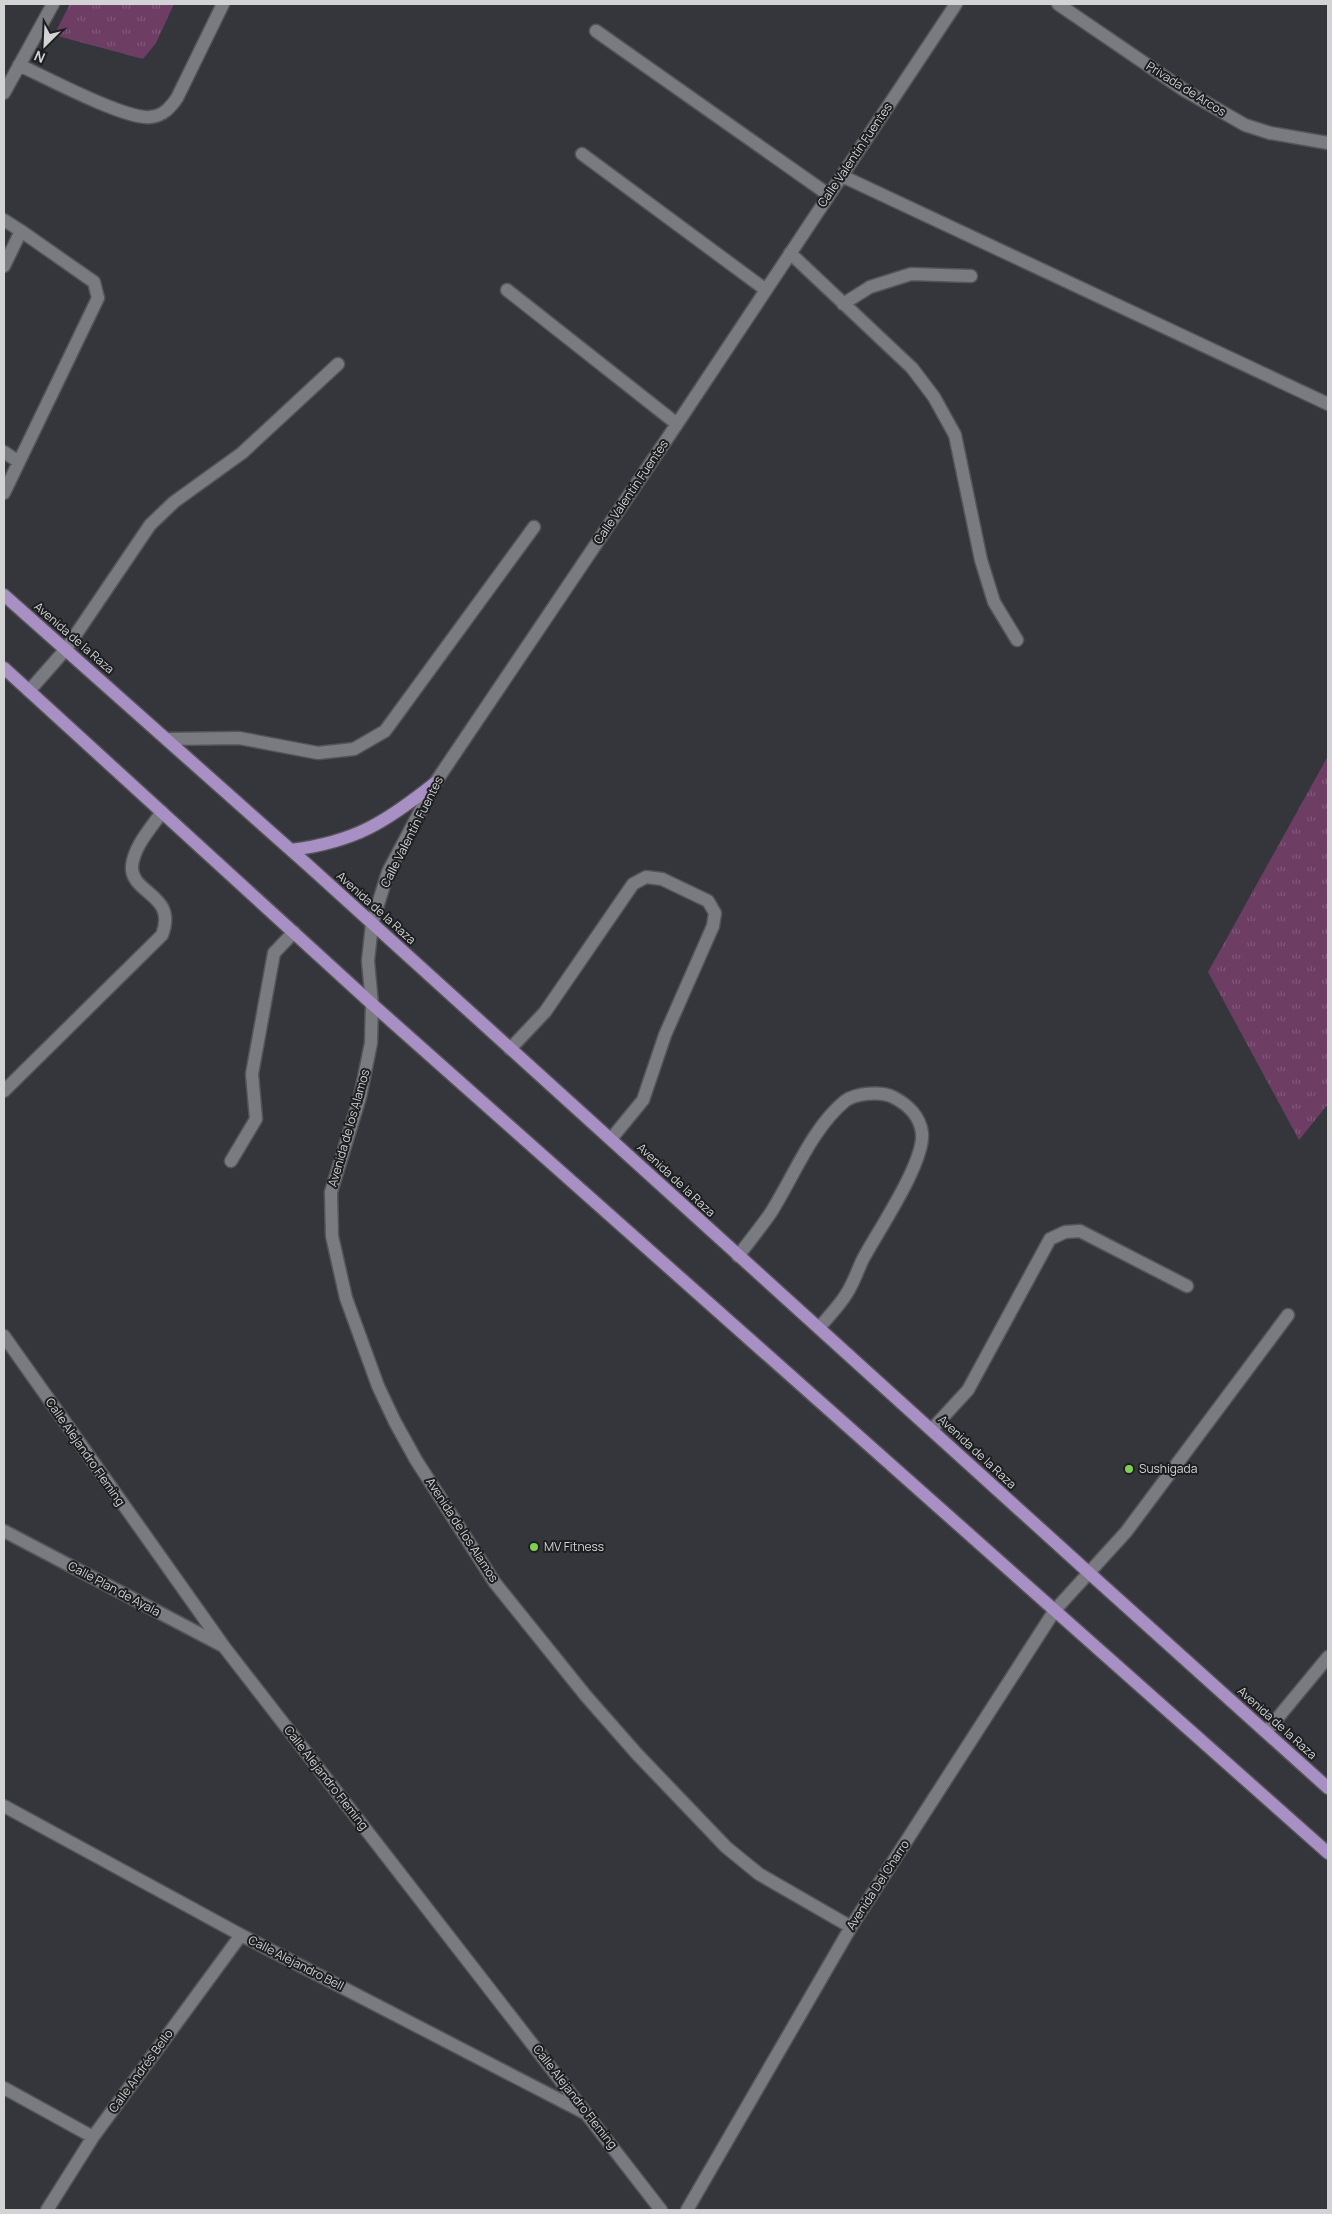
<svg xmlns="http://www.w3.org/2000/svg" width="1332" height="2214" viewBox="0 0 1332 2214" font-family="Manrope,sans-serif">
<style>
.grass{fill:url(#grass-tufts)}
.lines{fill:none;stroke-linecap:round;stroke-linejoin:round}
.minor-casing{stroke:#545458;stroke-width:15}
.major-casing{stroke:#545458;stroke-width:15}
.minor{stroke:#7a7b80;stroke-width:12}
.major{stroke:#a890c4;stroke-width:12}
.poi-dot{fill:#7fd052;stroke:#1d1e20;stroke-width:2}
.labels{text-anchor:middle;stroke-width:4;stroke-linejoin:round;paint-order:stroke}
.street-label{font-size:12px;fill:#d3d3d6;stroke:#1d1e20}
.poi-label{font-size:12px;fill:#d3d3d6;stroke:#1d1e20;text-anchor:start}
</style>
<defs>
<pattern id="grass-tufts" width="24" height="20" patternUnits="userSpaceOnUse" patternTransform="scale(1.25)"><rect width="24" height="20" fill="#6d3d64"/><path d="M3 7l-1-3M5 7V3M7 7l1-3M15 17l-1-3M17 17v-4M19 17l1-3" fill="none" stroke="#815879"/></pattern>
</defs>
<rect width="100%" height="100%" fill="#35363b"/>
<path class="grass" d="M70,4H174L156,43L143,59L54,35Z
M1328,756V1104L1299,1140L1208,972Z"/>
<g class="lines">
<defs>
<path id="minor" d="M1058,4L1184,90L1245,125L1270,133L1328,143
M596,31L829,195
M19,65C45,77 126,120 150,117C163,116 170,108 177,98L223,4
M4,93L53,4
M582,154L766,290
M842,176L1328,404
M4,220L21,231
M790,253L912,368L934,397L955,435L981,560L994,602L1017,640
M4,266L21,231L94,282L98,298L4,493
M507,290L677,424
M843,304L870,287L911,274L971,276
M4,452L19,462
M29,691L66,649L150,525L174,502L242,453L338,364
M167,739L239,738L318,753L354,749L385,731L534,527
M510,1049L545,1012L633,884L646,877L662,879L708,901L715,913L713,926L665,1035L643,1100L611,1139
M4,1091L162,935C178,894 130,894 132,866C134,846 151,828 162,812
M231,1161L256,1119L252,1074L274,953L294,932
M738,1256C749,1242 760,1228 770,1214C793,1178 812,1128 845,1101C856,1093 881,1091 893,1097C907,1104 920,1116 922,1133C925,1162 878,1231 863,1259C858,1269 854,1282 847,1293C840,1305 828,1317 819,1328
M4,1336L225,1648L661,2210
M932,1429L968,1390L1050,1239L1065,1232L1080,1231L1187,1286
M4,1531L223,1646
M1266,1732L1328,1657
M4,1806L241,1935L585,2113
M851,1927L759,1874L726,1847L637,1754L586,1696L495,1583L416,1460L395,1422L378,1386L346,1298L332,1236L331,1192L360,1097L371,1043L372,1004L368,961L372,924L388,872L435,783L677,424L956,4
M4,2088L93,2137
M47,2210L93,2137L241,1935
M687,2210L851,1927L1055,1610L1126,1532L1288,1315"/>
<path id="major" d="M4,595L310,867L1088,1572L1328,1788
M4,668L372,1004L1328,1853
M291,850C355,842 386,822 435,783"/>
</defs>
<use href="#minor" class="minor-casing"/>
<use href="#major" class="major-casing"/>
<use href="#minor" class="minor"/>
<use href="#major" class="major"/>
</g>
<g class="poi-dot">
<circle cx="1129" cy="1469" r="5"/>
<circle cx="534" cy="1547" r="5"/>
</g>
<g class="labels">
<g class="street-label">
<text transform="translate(1186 89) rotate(32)" y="4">Privada de Arcos</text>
<text transform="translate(855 155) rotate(-56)" y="4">Calle Valentín Fuentes</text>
<text transform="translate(631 492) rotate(-56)" y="4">Calle Valentín Fuentes</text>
<text transform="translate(74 638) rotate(41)" y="4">Avenida de la Raza</text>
<text transform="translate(412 832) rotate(-63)" y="4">Calle Valentín Fuentes</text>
<text transform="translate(376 908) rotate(42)" y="4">Avenida de la Raza</text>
<text transform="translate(349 1128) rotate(-74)" y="4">Avenida de los Alamos</text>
<text transform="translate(676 1180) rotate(43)" y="4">Avenida de la Raza</text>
<text transform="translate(85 1452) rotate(55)" y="4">Calle Alejandro Fleming</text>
<text transform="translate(977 1452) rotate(43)" y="4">Avenida de la Raza</text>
<text transform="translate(462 1530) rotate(57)" y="4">Avenida de los Alamos</text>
<text transform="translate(114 1589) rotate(28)" y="4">Calle Plan de Ayala</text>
<text transform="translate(1277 1723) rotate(42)" y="4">Avenida de la Raza</text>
<text transform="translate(326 1778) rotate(52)" y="4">Calle Alejandro Fleming</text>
<text transform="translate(878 1885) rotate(-57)" y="4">Avenida Del Charro</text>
<text transform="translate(296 1963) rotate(27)" y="4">Calle Alejandro Bell</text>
<text transform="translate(141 2071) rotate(-54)" y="4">Calle Andrés Bello</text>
<text transform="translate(575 2097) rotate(52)" y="4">Calle Alejandro Fleming</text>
</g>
<g class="poi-label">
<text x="1139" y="1473">Sushigada</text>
<text x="544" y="1551">MV Fitness</text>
</g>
</g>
<rect width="1332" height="2214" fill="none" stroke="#d3d3d6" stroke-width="10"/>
<g transform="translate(45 45) rotate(204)" stroke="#1d1e20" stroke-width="4" paint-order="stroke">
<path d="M0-4L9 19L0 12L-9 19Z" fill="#d3d3d6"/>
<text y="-8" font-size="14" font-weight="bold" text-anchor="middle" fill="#d3d3d6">N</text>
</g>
</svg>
